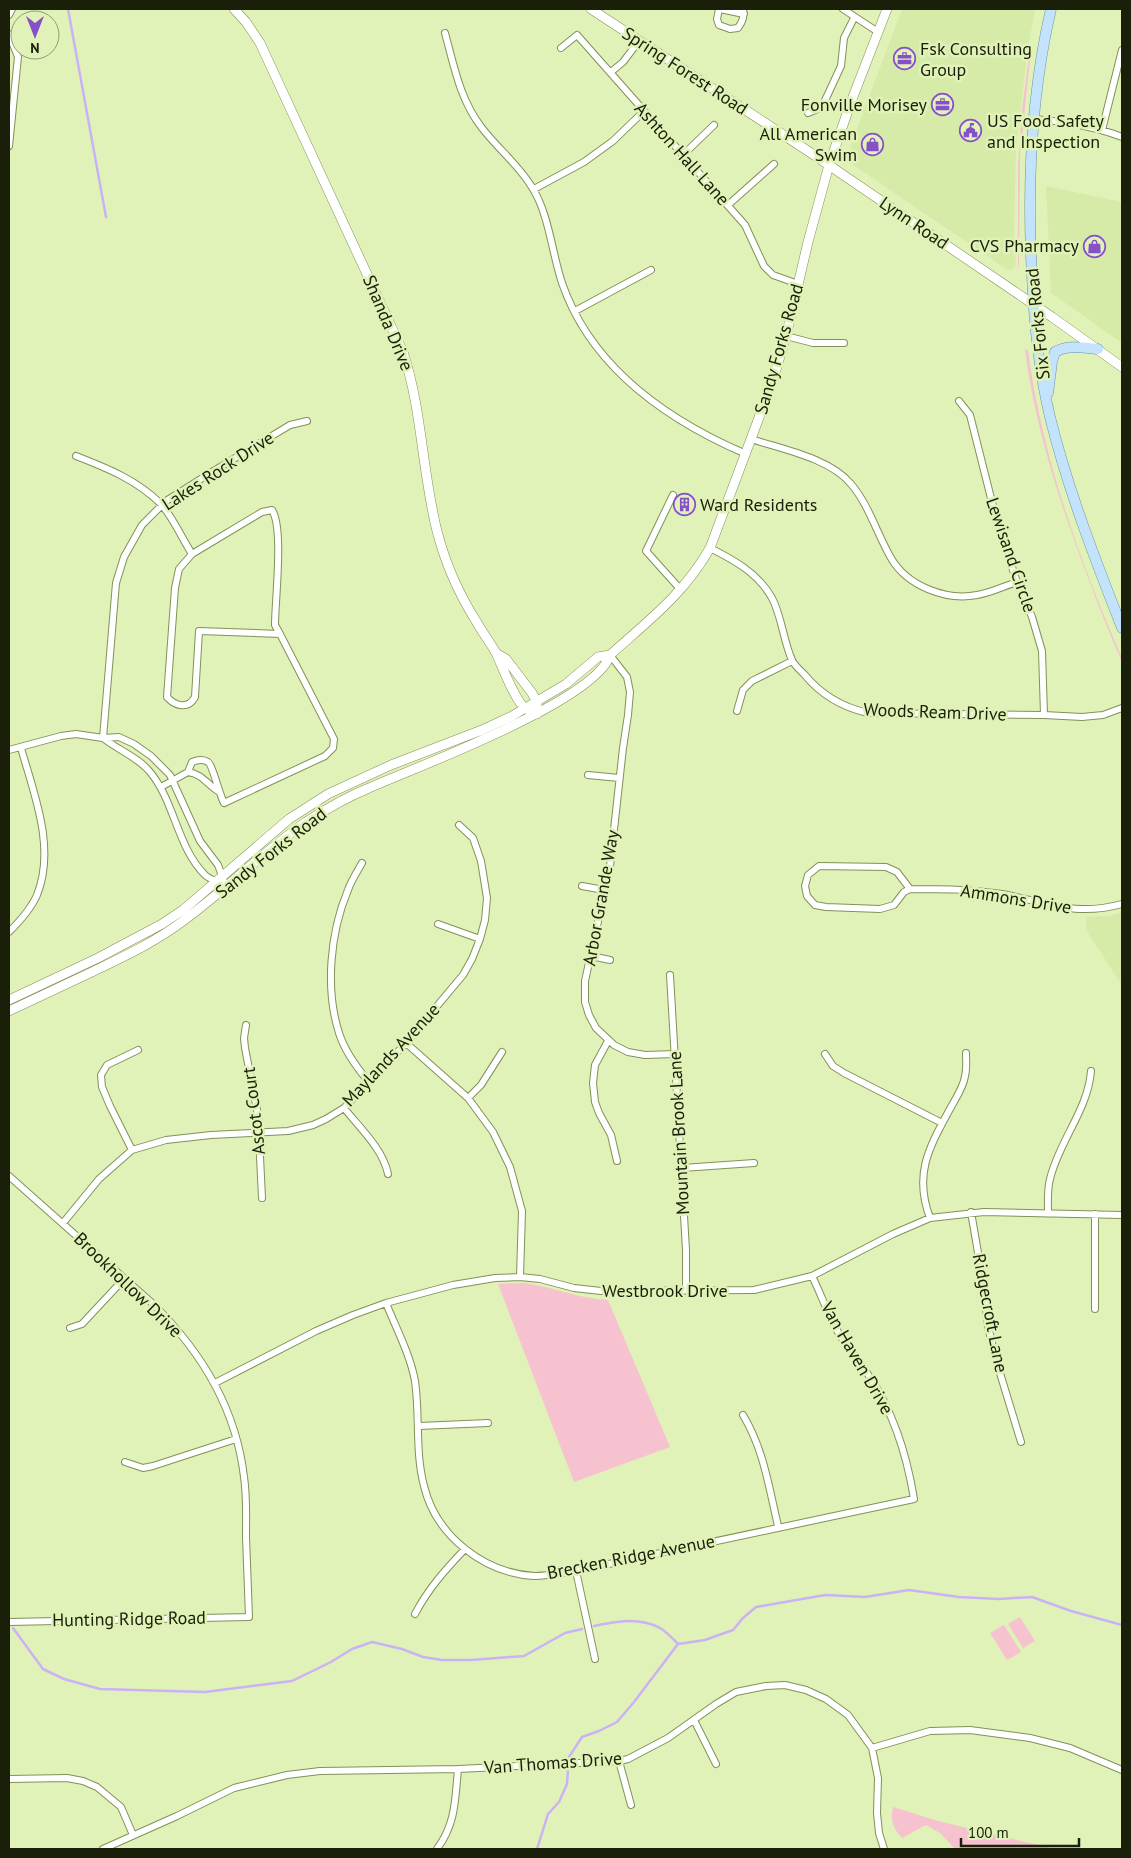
<svg xmlns="http://www.w3.org/2000/svg" width="1131" height="1858" viewBox="0 0 1131 1858" font-family="'PT Sans',sans-serif">
<style>
.built{fill:#d7eba8}
.green{fill:#f6c2cf}
.lines{fill:none;stroke-linecap:round;stroke-linejoin:round}
.stream{stroke:#cbb2f6;stroke-width:2.5}
.minor-casing{stroke:#829159;stroke-width:8}
.tertiary-casing{stroke:#829159;stroke-width:10}
.secondary-casing{stroke:#829159;stroke-width:10}
.primary-casing{stroke:#6c92a5;stroke-width:11}
.minor{stroke:#fff;stroke-width:6}
.tertiary{stroke:#fff;stroke-width:9}
.secondary{stroke:#fff;stroke-width:9}
.primary{stroke:#c2e3fb;stroke-width:10}
.labels{text-anchor:middle;stroke-width:5;stroke-linejoin:round;paint-order:stroke}
.poi-label{font-size:18px;fill:#191f08;stroke:#e0f2b7;text-anchor:start}
.street-label{font-size:18px;fill:#191f08;stroke:#e0f2b7}
</style>
<rect width="100%" height="100%" fill="#e0f2b7"/>
<path class="built" d="M902,9H1035L1027,54L1016,150L1014,239L1016,264L1012,270L1006,269L852,164L848,160L852,142Z
M1046,186L1117,201L1122,204V343L1051,293Z
M1122,912V985L1086,930V917L1109,916Z"/>
<path class="green" d="M1029,56L1030,59L1020,156L1019,263L1018,269V167L1022,109Z
M1025,349L1028,350C1042,457 1079,559 1122,658V662C1107,628 1094,594 1081,559C1056,491 1034,421 1025,349Z
M523,1283C552,1286 578,1299 608,1300L670,1447L574,1482L498,1284Z
M1020,1617L1035,1641L1023,1648L1008,1624Z
M1004,1625L1021,1652L1007,1660L990,1633Z
M893,1807L938,1821L1055,1849H955L940,1833L926,1825L902,1838C893,1828 890,1820 893,1807Z"/>
<g class="lines">
<path class="stream" d="M68,9L106,217
M594,1626C616,1621 640,1617 660,1628C667,1632 673,1639 678,1644
M13,1628L43,1669L64,1679L100,1689L205,1692L292,1681L331,1662L352,1649L372,1642L402,1649L423,1657L442,1660H471L524,1656L565,1633L582,1629
M569,1757L582,1737L599,1731L617,1722L634,1702L678,1644L705,1640L733,1630L743,1618L756,1607L825,1595L865,1597L909,1590L959,1597L999,1599L1032,1597L1071,1611L1122,1625
M537,1849L548,1814L559,1802L567,1784L568,1770"/>
<defs>
<path id="minor" d="M719,9L717,19L719,25L730,29L738,28C743,21 744,17 743,9
M720,9L744,14
M843,9L878,32
M9,15L12,9
M445,33C454,66 460,100 482,128C498,149 520,166 533,189C549,215 552,253 562,283C591,367 667,420 746,454
M9,34L18,57L9,146
M561,48L577,35L745,225L764,266L773,275L798,284
M611,72L623,62L639,41
M808,113L822,107L841,66L844,38L854,18
M1035,119C1065,122 1094,126 1122,137
M1102,130L1122,50
M683,155L714,125
M534,189L584,162L613,141L644,111
M728,205L774,164
M575,311L651,270
M786,336L813,343H844
M959,401L970,415L997,522L1017,582L1032,617L1042,651L1044,715
M751,439C781,449 830,458 851,484C869,505 877,534 891,558C907,586 946,601 977,595C991,593 1004,586 1017,582
M76,456C107,468 137,480 161,504C172,516 183,540 192,554L179,569L175,588L167,697C175,706 188,710 195,697L199,631L280,634L334,739L333,748L325,756L224,803C220,796 212,764 208,762C203,759 197,760 192,762L188,772L161,787
M673,495L646,551L681,590
M710,548C734,560 758,573 772,598C782,617 783,640 792,660C794,665 800,670 804,674C821,695 841,707 868,713L1044,715L1082,717L1103,715L1122,708
M192,554L262,512L272,510C284,528 275,600 275,625L280,634
M610,655L627,677L630,692L628,715L623,748L610,866L585,981V1002L589,1015L596,1028L614,1045L628,1052L645,1055L675,1054
M737,711L743,690L752,681L792,661
M103,738L116,583L124,557L142,525L166,501L212,472L290,425L307,421
M103,738C118,750 138,757 150,772C175,802 177,847 205,875C208,878 214,880 218,883
M9,750L61,736L76,734L103,738L119,737L134,744L151,756L170,775L200,841L218,865L226,887
M188,772C202,774 207,784 218,791
M588,775L619,778
M362,863C357,872 351,881 348,890C330,933 325,989 339,1033C345,1052 357,1068 369,1082
M582,886L604,890
M910,889L897,872L886,867L819,866L808,875L805,886L807,896L815,905L826,907L880,909L894,905L904,892L910,889C941,889 971,889 1002,894C1047,902 1074,917 1122,904
M438,924L480,939
M9,932C19,922 31,909 37,895C56,848 34,794 21,748
M591,956L610,960
M670,975L686,1250V1291
M246,1025L244,1038L245,1048L258,1115L262,1198
M608,1041L595,1065L593,1083L595,1102L599,1113L611,1135L617,1161
M406,1043L468,1098L493,1132L510,1167L522,1211L520,1277
M825,1054L833,1066L844,1073L942,1123
M468,1098L481,1085L502,1052
M344,1108C360,1128 383,1149 388,1174
M132,1150L110,1106L102,1087L101,1075L107,1065L138,1050
M682,1168L754,1163
M9,1176L152,1303C200,1350 236,1408 244,1477C247,1497 246,1517 246,1537C247,1564 248,1590 249,1617L9,1622
M971,1212L981,1270L988,1326L996,1360L1021,1442
M1048,1214C1048,1202 1047,1190 1050,1179C1059,1141 1088,1110 1091,1071
M930,1218C913,1173 930,1146 951,1107C956,1098 964,1086 965,1076C967,1068 966,1060 966,1053
M63,1223L99,1179L132,1150L166,1140L211,1135L288,1131L313,1125L326,1119L344,1108L406,1043L463,975L472,959L480,939L485,920L487,898L481,861L473,838L459,825
M386,1303C396,1328 410,1354 415,1381C420,1416 415,1452 424,1486C436,1536 484,1573 534,1576C548,1576 562,1573 576,1571L914,1499C907,1456 894,1413 869,1376C860,1361 847,1348 838,1332C828,1315 821,1294 812,1276
M1095,1309V1214
M70,1328L82,1324L124,1279
M215,1383L316,1331L353,1315L386,1303L453,1285L495,1278L520,1277L540,1279L574,1288L601,1291L754,1290L812,1276L893,1234L930,1218L984,1212L1122,1215
M743,1415C764,1450 769,1488 778,1526
M419,1426L488,1423
M125,1462L143,1468L153,1466L236,1439
M576,1571L595,1659
M415,1614C428,1589 445,1570 465,1549
M694,1720L716,1764
M872,1748L930,1731L970,1730L1030,1738L1070,1748L1122,1770
M619,1761L631,1805
M9,1779L67,1778L83,1781L97,1787L121,1807L133,1835
M103,1849L177,1816L234,1788L287,1775L320,1771L458,1769L619,1761L628,1759L668,1738L716,1704L736,1692L766,1686L785,1685L806,1690L826,1699L848,1715L872,1748L878,1778L877,1813L879,1833L884,1849
M437,1849C456,1823 455,1800 458,1769"/>
<path id="tertiary" d="M234,9L246,22L260,43L403,352C422,409 422,472 437,531C445,562 459,594 476,621C482,632 490,642 496,653C502,666 516,703 526,709C530,711 534,712 537,714V702L532,693L506,659L496,653
M9,1000L98,958L162,924L183,910L289,819L328,794L391,765L482,730L512,716L566,684L598,657L610,655C649,620 684,594 710,548L772,383L786,336L808,242L829,165L851,102L887,9
M9,1011C37,998 66,984 94,971C125,956 155,942 183,921C225,890 263,852 306,822C326,809 347,797 369,788C416,767 596,701 610,655"/>
<path id="secondary" d="M591,9L811,153L1052,317L1122,367"/>
<path id="primary" d="M1051,9C1031,95 1027,187 1032,275C1034,323 1039,371 1050,417C1068,490 1095,559 1122,628
M1048,393L1052,362L1055,352C1068,344 1084,348 1098,349"/>
</defs>
<use href="#minor" class="minor-casing"/>
<use href="#tertiary" class="tertiary-casing"/>
<use href="#secondary" class="secondary-casing"/>
<use href="#primary" class="primary-casing"/>
<use href="#minor" class="minor"/>
<use href="#tertiary" class="tertiary"/>
<use href="#secondary" class="secondary"/>
<use href="#primary" class="primary"/>
</g>
<defs>
<symbol id="office-ring" viewBox="-11 -11 22 22"><circle r="9.5" fill="#e0f2b7" stroke="#8651c8" stroke-width="1.5"/><path d="M-6-3h4V-5.5h4V-3h4V5H-6ZM-1-4.5V-3h2v-1.5ZM-6 0V1H6V0Z" fill="#8651c8"/></symbol>
<symbol id="civic-ring" viewBox="-11 -11 22 22"><circle r="9.5" fill="#e0f2b7" stroke="#8651c8" stroke-width="1.5"/><path d="M-.6-6.5H3V-4.5H.6V-3L4-1V1h2V6H-6V1h2V-1L-.6-3ZM-1.2 2.5V6h2.4V2.5Z" fill="#8651c8"/></symbol>
<symbol id="shop-ring" viewBox="-11 -11 22 22"><circle r="9.5" fill="#e0f2b7" stroke="#8651c8" stroke-width="1.5"/><path d="M-5-2.5h2.3a2.7 3.5 0 0 1 5.4 0H5L5.5 6h-11ZM-1.5-2.5h3a1.5 2.3 0 0 0-3 0Z" fill="#8651c8"/></symbol>
<symbol id="building-ring" viewBox="-11 -11 22 22"><circle r="9.5" fill="#e0f2b7" stroke="#8651c8" stroke-width="1.5"/><path d="M-4-6H4V6H1V3H-1V6H-4ZM-2.5-4.3h1.7v1.8h-1.7ZM.8-4.3h1.7v1.8H.8ZM-2.5-1h1.7V.8h-1.7ZM.8-1h1.7V.8H.8Z" fill="#8651c8"/></symbol>
</defs>
<g fill-rule="evenodd">
<use href="#office-ring" x="892" y="46" width="25" height="25"/>
<use href="#office-ring" x="930" y="92" width="25" height="25"/>
<use href="#civic-ring" x="958" y="118" width="25" height="25"/>
<use href="#shop-ring" x="860" y="132" width="25" height="25"/>
<use href="#shop-ring" x="1082" y="234" width="25" height="25"/>
<use href="#building-ring" x="672" y="492" width="25" height="25"/>
</g>
<g class="labels">
<g class="poi-label">
<text x="920" y="55">Fsk Consulting<tspan x="920" dy="21">Group</tspan></text>
<text x="927" y="111" text-anchor="end">Fonville Morisey</text>
<text x="987" y="127">US Food Safety<tspan x="987" dy="21">and Inspection</tspan></text>
<text x="857" y="140" text-anchor="end">All American<tspan x="857" dy="21">Swim</tspan></text>
<text x="1079" y="252" text-anchor="end">CVS Pharmacy</text>
<text x="700" y="511">Ward Residents</text>
</g>
<g class="street-label">
<text transform="translate(685 71) rotate(33)" y="6">Spring Forest Road</text>
<text transform="translate(682 154) rotate(48)" y="6">Ashton Hall Lane</text>
<text transform="translate(914 223) rotate(34)" y="6">Lynn Road</text>
<text transform="translate(388 323) rotate(67)" y="6">Shanda Drive</text>
<text transform="translate(1038 324) rotate(-96)" y="6">Six Forks Road</text>
<text transform="translate(779 349) rotate(-74)" y="6">Sandy Forks Road</text>
<text transform="translate(218 471) rotate(-33)" y="6">Lakes Rock Drive</text>
<text transform="translate(1011 555) rotate(71)" y="6">Lewisand Circle</text>
<text transform="translate(935 712) rotate(2)" y="6">Woods Ream Drive</text>
<text transform="translate(271 853) rotate(-38)" y="6">Sandy Forks Road</text>
<text transform="translate(601 898) rotate(-80)" y="6">Arbor Grande Way</text>
<text transform="translate(1016 899) rotate(9)" y="6">Ammons Drive</text>
<text transform="translate(391 1055) rotate(-47)" y="6">Maylands Avenue</text>
<text transform="translate(254 1111) rotate(-97)" y="6">Ascot Court</text>
<text transform="translate(679 1133) rotate(-93)" y="6">Mountain Brook Lane</text>
<text transform="translate(128 1285) rotate(44)" y="6">Brookhollow Drive</text>
<text x="665" y="1297">Westbrook Drive</text>
<text transform="translate(990 1313) rotate(79)" y="6">Ridgecroft Lane</text>
<text transform="translate(857 1358) rotate(60)" y="6">Van Haven Drive</text>
<text transform="translate(631 1557) rotate(-11)" y="6">Brecken Ridge Avenue</text>
<text transform="translate(129 1619) rotate(-1)" y="6">Hunting Ridge Road</text>
<text transform="translate(553 1763) rotate(-4)" y="6">Van Thomas Drive</text>
</g>
</g>
<rect width="1131" height="1858" fill="none" stroke="#191f08" stroke-width="20"/>
<g transform="translate(35 35) rotate(180)"><circle r="24" fill="#e0f2b7" stroke="#909e71"/>
<path d="M0-4L9 19L0 12L-9 19Z" fill="#8651c8"/>
<text y="-8" font-size="14" font-weight="bold" text-anchor="middle" fill="#191f08">N</text>
</g>
<path d="M961 1838v8h118v-8" fill="none" stroke="#191f08" stroke-width="2.5"/>
<text x="968" y="1838" font-size="15" fill="#191f08" stroke="#e0f2b7" stroke-width="4" paint-order="stroke">100 m</text>
</svg>
